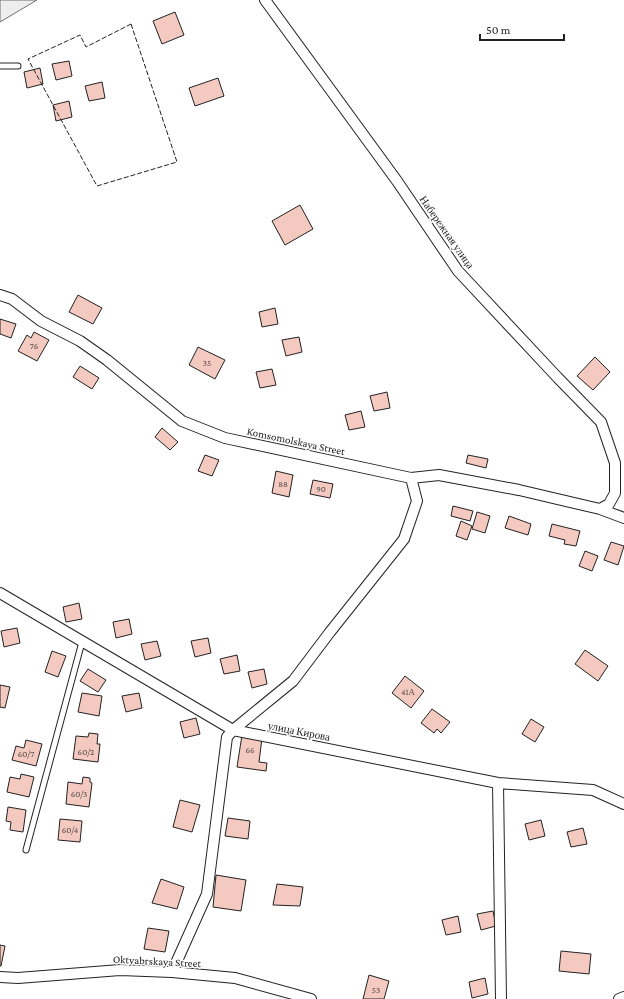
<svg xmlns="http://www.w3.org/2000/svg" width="624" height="999" viewBox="0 0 624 999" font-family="'Crimson Pro',serif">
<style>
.green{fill:#eee;stroke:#6f6f6f}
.building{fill:#f3c9c0;stroke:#222}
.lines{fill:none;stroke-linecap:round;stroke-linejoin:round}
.lane-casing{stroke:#222;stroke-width:7}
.street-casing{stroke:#222;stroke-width:12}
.lane{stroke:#fff;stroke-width:5}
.street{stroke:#fff;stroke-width:10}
.fence{stroke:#222;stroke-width:1;stroke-dasharray:5 2;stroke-linecap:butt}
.labels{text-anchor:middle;stroke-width:3;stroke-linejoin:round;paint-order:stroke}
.number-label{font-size:9px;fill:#564c4a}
.street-label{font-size:11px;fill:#222;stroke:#fff}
</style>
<rect width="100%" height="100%" fill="#fff"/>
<path class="green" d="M0,0H37L0,22Z"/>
<path class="building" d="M175,12L184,35L162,44L153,21Z
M69,61L72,76L56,80L52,64Z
M40,68L43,84L27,88L24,72Z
M218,78L224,96L195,106L189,88Z
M102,82L105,98L89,101L85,86Z
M69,101L72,117L56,121L53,105Z
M300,205L313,229L285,245L272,221Z
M78,295L102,308L93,324L69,312Z
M275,308L278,324L262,327L259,312Z
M0,319L16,324L11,338L0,334Z
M34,332L49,340L37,361L18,351L27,335L31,338Z
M299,337L302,352L286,356L282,340Z
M198,347L225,360L215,379L189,365Z
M595,357L610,372L593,390L577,376Z
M80,366L99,378L92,389L73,377Z
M272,369L276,385L260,388L256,372Z
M387,392L390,408L374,411L370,396Z
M361,411L365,427L349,430L345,415Z
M162,428L178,442L170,450L155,437Z
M205,455L219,460L212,476L198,471Z
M468,455L488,459L486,468L466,463Z
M276,471L293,475L289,497L272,493Z
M313,480L333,484L330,498L310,494Z
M453,506L473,511L470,521L451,516Z
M477,512L490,516L485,533L472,529Z
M509,516L531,524L528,535L505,528Z
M461,521L472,526L467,540L456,536Z
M552,524L580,531L576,546L564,544L565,540L549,536Z
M611,542L624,546L618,565L604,560Z
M585,551L598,556L592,571L579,566Z
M79,603L82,619L66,622L63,607Z
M129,619L132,634L116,638L113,622Z
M17,628L20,643L4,647L1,631Z
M208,638L211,653L195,657L191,641Z
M157,641L161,656L145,660L141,644Z
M585,650L608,666L598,681L575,664Z
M52,651L66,656L58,677L45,672Z
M237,655L240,671L224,674L220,659Z
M88,669L106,680L98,692L80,681Z
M264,669L267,684L252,688L248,672Z
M405,676L424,691L411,708L392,693Z
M0,685L10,687L5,708L0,707Z
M82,693L102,696L99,716L78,712Z
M139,693L142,708L126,712L122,696Z
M432,709L450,722L441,733L437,729L434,733L421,723Z
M196,718L200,734L184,738L180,722Z
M531,719L544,727L535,742L522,734Z
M89,733L98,734L97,744H100L98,762L73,759L76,736L88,737Z
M242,735L262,738L259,762L267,763L266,771L237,767Z
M26,740L42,744L36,766L12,760L16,746L24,748Z
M21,774L34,777L29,797L7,792L10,777L20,779Z
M83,777L90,778V782L92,783L89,807L66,804L68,782L82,784Z
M180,800L200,805L192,832L173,827Z
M8,807L26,810L23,832L10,830L11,822L6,821Z
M228,818L250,821L248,839L225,836Z
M60,819L82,821L80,842L58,840Z
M541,820L545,836L529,840L525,824Z
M583,828L587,844L571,847L567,832Z
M216,875L246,880L241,911L213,907Z
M161,879L184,887L177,909L152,903Z
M277,884L303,887L300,906L273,905Z
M493,911L496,926L481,930L477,914Z
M458,916L461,932L446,935L442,920Z
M148,928L169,931L165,952L144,949Z
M0,945L5,946L1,966H0Z
M561,951L591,954L589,974L559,971Z
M369,975L389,981L384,999H363Z
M485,978L488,994L472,998L469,982Z"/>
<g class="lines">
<defs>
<path id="lane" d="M0,66H18
M26,850L82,642"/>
<path id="street" d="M265,0L397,181L458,271L558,378L601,422L615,463V493L609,504L600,509
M0,295L12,299L41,321L80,341L107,360L182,421L225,438L411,478L439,475L519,490L600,509L624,518
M0,593L233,730L498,783L593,790L624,804
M498,783L501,999
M172,972L207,894L227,737L233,730L293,681L330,632L404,539L417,501L411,478
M0,977L18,978L120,970L172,972L235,978L311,999
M619,999L624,997"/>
</defs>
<use href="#lane" class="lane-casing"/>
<use href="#street" class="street-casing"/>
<use href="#lane" class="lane"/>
<use href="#street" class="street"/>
<path class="fence" d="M131,24L177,162L97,186L28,59L80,35L86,47Z"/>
</g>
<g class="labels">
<g class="number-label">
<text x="34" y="349">76</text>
<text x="207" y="366">35</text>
<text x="283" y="487">88</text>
<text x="321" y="492">90</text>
<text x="408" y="695">41А</text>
<text x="250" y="753">66</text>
<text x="86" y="755">60/2</text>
<text x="26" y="757">60/7</text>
<text x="79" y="797">60/3</text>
<text x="70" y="833">60/4</text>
<text x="376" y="993">53</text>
</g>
<g class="street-label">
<text transform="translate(447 232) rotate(55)" y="4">Набережная улица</text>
<text transform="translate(296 441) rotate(12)" y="4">Komsomolskaya Street</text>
<text transform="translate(299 731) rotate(11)" y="4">улица Кирова</text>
<text transform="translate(157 961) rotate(3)" y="4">Oktyabrskaya Street</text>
</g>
</g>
<path d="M480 34v6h84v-6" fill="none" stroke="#222222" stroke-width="2"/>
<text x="486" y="34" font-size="12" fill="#222222" stroke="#ffffff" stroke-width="3" paint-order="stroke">50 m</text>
</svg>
